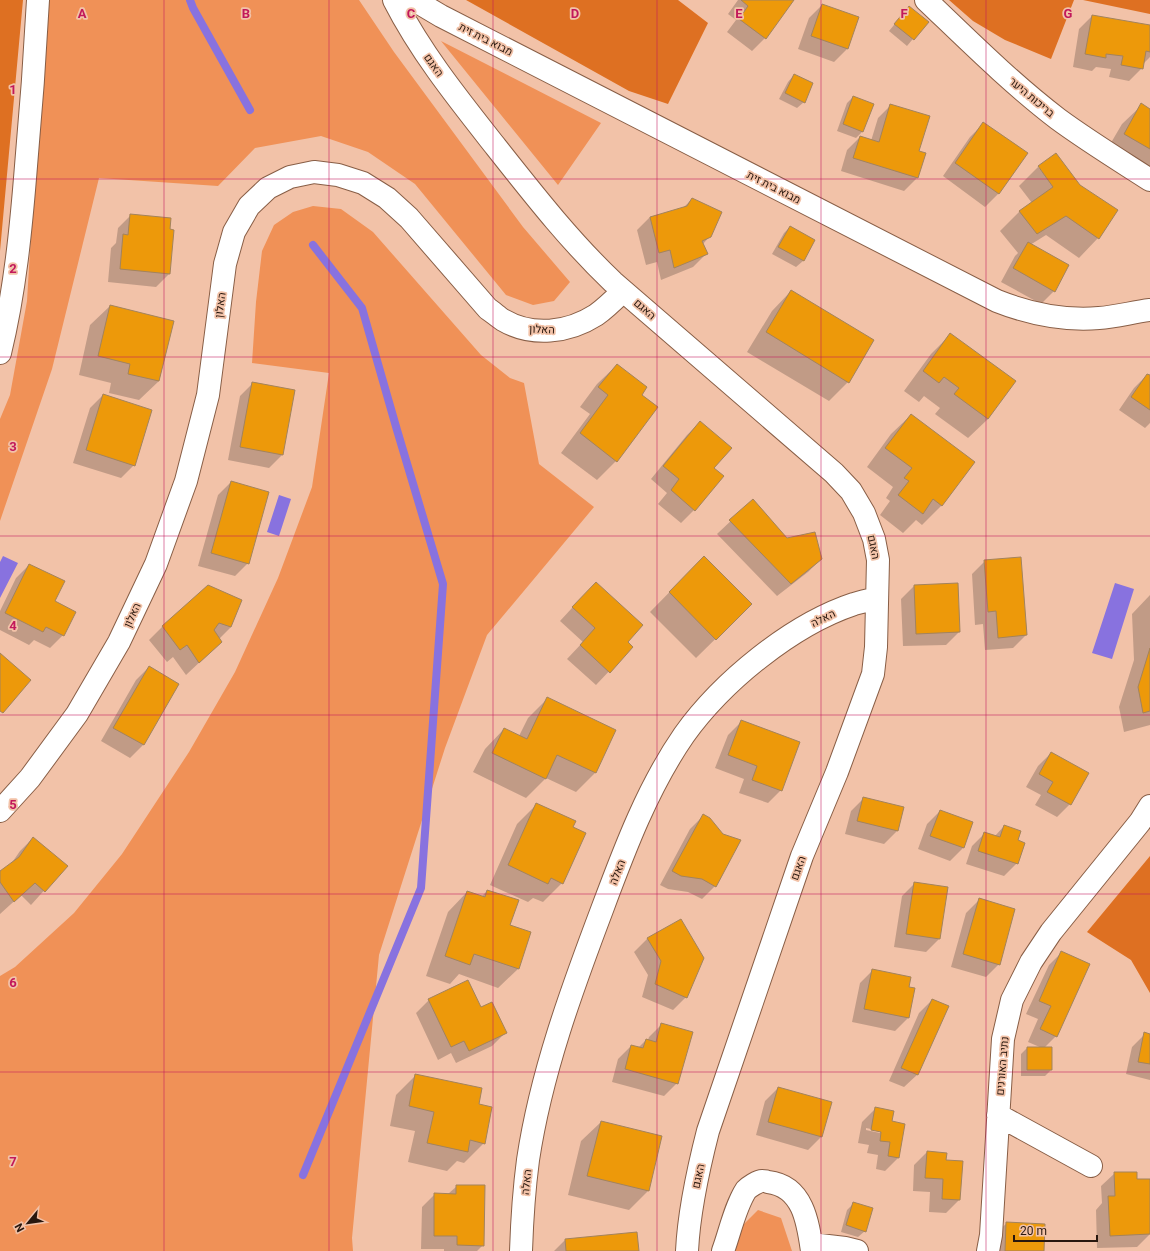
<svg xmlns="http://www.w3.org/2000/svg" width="1150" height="1251" viewBox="0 0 1150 1251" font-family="Roboto,Heebo,sans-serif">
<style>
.green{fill:#f09157}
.forest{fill:#de7022}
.water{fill:#8872df}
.shadow{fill:#0003;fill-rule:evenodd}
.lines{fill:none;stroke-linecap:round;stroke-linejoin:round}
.stream{stroke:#8872df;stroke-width:8}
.building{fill:#ed990a;stroke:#a3835d}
.minor-casing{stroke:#885e46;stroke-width:24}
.major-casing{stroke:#885e46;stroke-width:24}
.minor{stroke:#fff;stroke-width:22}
.major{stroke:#fff;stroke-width:22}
.grid{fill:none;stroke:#c2185b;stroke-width:1;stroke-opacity:0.55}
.labels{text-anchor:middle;stroke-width:3.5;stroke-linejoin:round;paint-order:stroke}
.street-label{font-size:11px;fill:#28170e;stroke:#f2c2a8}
.grid-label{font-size:13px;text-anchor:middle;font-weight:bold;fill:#c2185b;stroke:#f2c2a8;stroke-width:3.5;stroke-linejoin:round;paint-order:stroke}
</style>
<rect width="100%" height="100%" fill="#f2c2a8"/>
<path class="green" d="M45,0H359L394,52L523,227L570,282L554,301L533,305L506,295L415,184L368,152L321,136L255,148L218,186L99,178L52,369L0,521V419L10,395L27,301Z
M441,41L601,123L558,185Z
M313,206L341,209L373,232L481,355L510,378L524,383L539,464L594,507L487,635L445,748L379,955L352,1238L353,1251H0V976L15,967L74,913L122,854L189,752L235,672L278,578L312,487L329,373L252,363L256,302L262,251L274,225L293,212Z
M758,1210L781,1218L792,1251H731L742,1226Z"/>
<path class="forest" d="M0,0H23L0,251Z
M466,0H678L708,23L668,104L629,91Z
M949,0H1074L1051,59L1005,40L973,21Z
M1083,0H1150V14Z
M1150,856V993L1131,960L1087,932Z"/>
<path class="water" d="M279,495L291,499L279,536L267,532Z
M3,556L18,563L0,598V562Z
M1115,583L1134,589L1112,659L1092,653Z"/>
<path class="shadow" d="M738,0H793L765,38L752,51L727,32L736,20L728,14Z
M822,5L858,18L847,49L834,62L798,49L809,18Z
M903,14L927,22L907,46L889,31Z
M1092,16L1150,26V57L1143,64L1142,68L1129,81L1109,77L1111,69L1096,67L1092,71L1073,67L1079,29Z
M794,75L804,102L797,108L779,99L788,82Z
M853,97L872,104L862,132L856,138L837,131L847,103Z
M891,105L917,178L904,191L841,171L847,150L860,137L871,141L878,118Z
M1142,105L1150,110V175L1105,153L1122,124Z
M983,124L1026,154L998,194L985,207L943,176L970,137Z
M1038,167L1098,238L1079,258L1046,235L1030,245L1054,291L1041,304L1001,282L1015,256L1018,253L1000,231L1020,211L1032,203L1019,186Z
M692,199L710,236L703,244L706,254L693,267L661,280L657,262L646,265L637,230L650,217L683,208Z
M131,215L168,230H173L169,274L156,287L108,282L111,248L116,243L118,228Z
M790,227L814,240L803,261L796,267L772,254L784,233Z
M791,291L848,382L829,401L747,352L772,311Z
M110,306L173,321L159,381L139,400L109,393L111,383L79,375L90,325Z
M950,335L988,419L968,438L935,414L940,408L924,396L919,402L904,391L931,354Z
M617,365L641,395L616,461L597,480L561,453L590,414L580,407L597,384Z
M1147,375L1150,377V423L1145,428L1119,410L1134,388Z
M253,383L293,391L282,455L269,468L228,460L240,396Z
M103,395L134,465L121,478L73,463L90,408Z
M911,415L942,505L922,525L916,520L903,533L880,515L890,501L886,498L893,487L867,467L891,434Z
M700,422L713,468L694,510L681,523L658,504L667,493L651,479L687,435Z
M231,482L248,563L235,576L198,566L218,495Z
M753,500L787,539L821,559L808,572L777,596L717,534Z
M704,557L751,604L696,658L650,612Z
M985,561L1026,635L1013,648L985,650L983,624L975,625L972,574Z
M29,565L53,602L74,612L63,635L50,648L34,640L29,645L0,630V611L16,578Z
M208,586L240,600L231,627L219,639L221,642L186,675L173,657L167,662L149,640L162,627Z
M914,586L959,632L946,645L903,646L901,599Z
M1150,595V725L1124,732L1119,707L1134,660L1132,614Z
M583,596L632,647L596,685L567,659L583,642L560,621Z
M149,667L178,684L143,745L130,758L101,741L136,680Z
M548,698L595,773L576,792L546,778L526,798L473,772L485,749L504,729L519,736L528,718Z
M741,722L781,790L768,803L739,793L744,779L715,768L728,735Z
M1051,753L1070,804L1057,817L1035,805L1041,795L1026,787L1038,766Z
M864,798L903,808L897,831L884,844L845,834L851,811Z
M537,804L562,883L543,902L533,898L528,902L490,885L517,824Z
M940,811L972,823L963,848L950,861L918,849L927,824Z
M703,816L723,835L715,886L702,899L688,892L668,889L660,885L690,829Z
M1004,826L1017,841V863L1004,876L966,864L972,846L985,833L995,836Z
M33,838L66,866L31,905L21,895L0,914V873L11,864L20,851Z
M915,883L939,939L926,952L894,947L902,896Z
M487,891L509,925L518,969L498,988L459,974L450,984L426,976L448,912L467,892L481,897Z
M979,900L999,964L986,977L951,967L966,913Z
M681,921L686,997L673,1010L642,997L648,975L634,952L647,939Z
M1062,952L1056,1036L1044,1048L1051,1070L1045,1076H1021V1054L1027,1048H1042L1028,1042L1038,1019L1026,1014L1049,965Z
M873,970L907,987L908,1018L895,1031L852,1022L860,983Z
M429,1000L480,1008L505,1033L492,1046L456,1063L451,1053L438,1060L416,1013Z
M932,1000L918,1074L904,1087L889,1081L919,1013Z
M662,1024L677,1083L664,1096L612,1082L618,1059L631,1046L638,1048L646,1040H648L649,1037Z
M1145,1034L1150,1035V1080L1126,1074L1132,1047Z
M416,1075L477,1105L484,1143L464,1163L457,1161L447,1171L408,1162L415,1131L390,1126L396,1095Z
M778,1088L821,1137L808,1150L756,1135L765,1101Z
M875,1109L891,1122L904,1125L898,1158L885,1171L876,1169L878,1155L867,1153L869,1145L858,1143L862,1122ZM866,1128L880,1131V1133L866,1130Z
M601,1122L648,1191L629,1210L568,1195L581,1141Z
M927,1152L959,1200L946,1213L929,1212L930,1192L913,1191L914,1165Z
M1115,1173L1136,1181L1150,1180V1234L1137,1247L1097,1248L1096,1210L1102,1203L1101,1186Z
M457,1186L483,1245L477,1251H444V1249H421L422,1207L435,1194H448Z
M854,1203L865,1231L858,1237L841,1232L847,1210Z
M1007,1223L1043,1251H993V1236Z
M565,1240L638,1251H554Z"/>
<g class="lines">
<path class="stream" d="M190,0L193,8L250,110
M303,1175L421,888L443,584L397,430L362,308L313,245"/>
</g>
<path class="building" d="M741,0H794L766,39L739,19L748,6Z
M822,4L859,17L848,49L811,36Z
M909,6L929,22L914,40L894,24Z
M1092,15L1150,25V52L1146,51L1143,69L1121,65L1123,56L1106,54V58L1085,54Z
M794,74L813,83L805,103L785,93Z
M853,96L874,104L863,132L843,124Z
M1141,103L1150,109V149L1124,134Z
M890,104L930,116L919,151L926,153L918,178L853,158L860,136L879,142Z
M983,122L1028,153L999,194L955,163Z
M1056,153L1080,185L1118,210L1099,239L1066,216L1037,234L1019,211L1053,187L1038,166Z
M692,198L722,212L711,237L702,241L708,254L674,268L670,250L659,253L650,217L687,206Z
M130,214L171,218L170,229L174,230L170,274L120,269L123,234L128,235Z
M790,226L815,240L804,261L778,247Z
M1028,242L1069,265L1055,292L1013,268Z
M791,290L874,340L849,383L766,332Z
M110,305L174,321L159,381L128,374L130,364L98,356Z
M950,333L1016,381L988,419L954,394L959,388L944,377L939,383L923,371Z
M617,364L647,387L642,395L658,407L617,462L580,433L608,395L598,387Z
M1147,374L1150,375V410L1131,397Z
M252,382L295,390L283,455L240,447Z
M103,394L152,410L135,466L86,450Z
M911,414L975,462L942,506L933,499L923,514L898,495L909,481L904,478L912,468L885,448Z
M700,421L732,448L714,468L724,476L695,511L671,490L679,479L663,466Z
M231,481L269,492L249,564L211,553Z
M753,499L787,538L815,532L822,559L791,584L729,520Z
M704,556L752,604L716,640L669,592Z
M1021,557L1027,635L998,638L996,611L988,612L984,560Z
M29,564L65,581L55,601L76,612L64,636L46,627L43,632L5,613Z
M596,582L643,625L628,642L633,647L610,673L580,645L595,628L572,607Z
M958,583L960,632L916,634L914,585Z
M208,585L242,600L231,627L219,623L214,630L222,642L199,663L187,645L180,650L162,626Z
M1150,648V711L1143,713L1138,687Z
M0,653L31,680L3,713L0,711Z
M149,666L179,684L144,745L113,728Z
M547,697L616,730L596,773L557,755L546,779L492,753L504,728L527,739Z
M741,720L800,742L782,791L752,780L757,766L728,755Z
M1051,752L1089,773L1071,805L1047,792L1053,782L1039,774Z
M863,797L904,807L898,831L857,821Z
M536,803L576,821L573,827L586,833L563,884L551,878L548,884L508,865Z
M940,810L973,822L964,848L930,836Z
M703,814L710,818L723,834L741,840L716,887L702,879L681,876L672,871Z
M1004,825L1021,831L1018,840L1025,843L1018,864L978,851L984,832L1000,837Z
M33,837L68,866L45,892L35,883L14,902L0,882V871L19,857Z
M914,882L948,887L940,939L906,934Z
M487,890L519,900L510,925L531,932L519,969L474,954L470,965L445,956L467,891L485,897Z
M979,898L1015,909L1000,965L963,954Z
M681,919L704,958L687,998L655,984L661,961L647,938Z
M1061,951L1090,964L1057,1037L1040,1029L1051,1006L1039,1001Z
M872,969L911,977L909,987L915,988L909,1018L864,1009Z
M468,980L481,1007L492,1002L507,1033L469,1051L464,1041L451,1047L428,999Z
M932,999L949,1006L918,1075L901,1068Z
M661,1023L693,1032L678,1084L625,1069L631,1045L643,1048L646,1039L656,1042Z
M1144,1032L1150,1034V1064L1138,1062Z
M1027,1047H1052V1070H1027Z
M415,1074L482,1088L479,1104L492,1107L485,1144L470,1140L468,1152L427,1143L434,1112L409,1106Z
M778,1087L832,1102L822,1137L768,1122Z
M875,1107L894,1111L892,1121L905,1124L899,1158L888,1156L890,1142L880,1141L881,1132L871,1130Z
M601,1121L662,1136L649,1191L587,1176Z
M927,1151L947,1153L946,1160L963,1161L960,1200L942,1199L943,1179L925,1178Z
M1114,1172H1137V1179H1150V1234L1110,1236L1108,1196H1115Z
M456,1185H485L484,1246L457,1245V1236H434V1193L456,1194Z
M853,1202L873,1208L866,1232L846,1225Z
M1006,1222L1045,1224L1044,1251H1005Z
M637,1232L639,1251H566L565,1239Z"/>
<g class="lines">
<defs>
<path id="minor" d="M394,0C421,53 459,100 496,147C534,195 569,240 613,282L834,473L851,491L864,513L874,539L878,560L876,647L873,674L837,772L802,856L708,1131C698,1170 689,1210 687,1251
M414,0L441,16L997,301C1030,314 1063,321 1099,318C1116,317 1133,312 1150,310
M926,0C969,41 1011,83 1058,119C1088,141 1119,160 1150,180
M0,811L30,778L77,714L119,642L156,564L186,481L208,395L225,264L234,232L249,206L268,188L290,177L314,172L338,175L363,183L387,198L409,218L488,309C493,312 498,317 503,320C532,337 568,333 596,315C606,308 615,299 623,291
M998,1115L1091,1166
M811,1244L845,1248L857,1251
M521,1251C522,1221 524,1190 528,1160C541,1073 572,989 603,907C625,848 648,787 684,735C722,682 791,625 854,604C861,602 869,600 877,598
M723,1251C730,1232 735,1207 746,1190C749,1187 758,1181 762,1181C764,1181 766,1181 768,1182C803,1186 808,1222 812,1251
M988,1251L991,1235L1003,1039L1012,1000L1031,962L1051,932L1140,822L1150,806"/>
<path id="major" d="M0,353C15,291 21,229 26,166C31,111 35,56 38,0"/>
</defs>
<use href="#minor" class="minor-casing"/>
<use href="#major" class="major-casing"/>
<use href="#minor" class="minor"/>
<use href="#major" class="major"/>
</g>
<path class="grid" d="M164,0V1251M329,0V1251M493,0V1251M657,0V1251M821,0V1251M986,0V1251M0,179H1150M0,357H1150M0,536H1150M0,715H1150M0,894H1150M0,1072H1150"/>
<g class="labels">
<g class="street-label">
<text transform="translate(486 39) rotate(27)" y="4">מבוא בית זית</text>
<text transform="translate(434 65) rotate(54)" y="4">האגם</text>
<text transform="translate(1032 97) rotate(40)" y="4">בריכות היער</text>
<text transform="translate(774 187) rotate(27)" y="4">מבוא בית זית</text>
<text transform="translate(220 305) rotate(-82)" y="4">האלון</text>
<text transform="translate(645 309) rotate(41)" y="4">האגם</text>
<text transform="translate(542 329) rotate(2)" y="4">האלון</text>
<text transform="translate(874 547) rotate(78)" y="4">האגם</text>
<text transform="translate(132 615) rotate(-65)" y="4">האלון</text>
<text transform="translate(823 618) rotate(-26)" y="4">האלה</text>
<text transform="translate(798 868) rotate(-70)" y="4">האגם</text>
<text transform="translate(617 872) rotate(-68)" y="4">האלה</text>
<text transform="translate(1002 1066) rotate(-85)" y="4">נתיב האורנים</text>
<text transform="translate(698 1176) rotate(-78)" y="4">האגם</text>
<text transform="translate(526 1182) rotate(-84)" y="4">האלה</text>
</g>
</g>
<g class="grid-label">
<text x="82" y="18">A</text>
<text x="246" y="18">B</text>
<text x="411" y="18">C</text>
<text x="575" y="18">D</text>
<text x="739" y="18">E</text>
<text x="904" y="18">F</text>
<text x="1068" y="18">G</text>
<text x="13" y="94">1</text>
<text x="13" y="273">2</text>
<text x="13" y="451">3</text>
<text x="13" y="630">4</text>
<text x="13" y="809">5</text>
<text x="13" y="987">6</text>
<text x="13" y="1166">7</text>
</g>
<g transform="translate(28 1223) rotate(241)" stroke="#f2c2a8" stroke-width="3" paint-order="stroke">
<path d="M0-3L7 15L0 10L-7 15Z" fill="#28170e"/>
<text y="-6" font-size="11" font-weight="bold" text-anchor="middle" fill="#28170e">N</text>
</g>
<path d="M1014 1235v6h83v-6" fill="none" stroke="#28170e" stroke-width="2"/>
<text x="1020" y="1235" font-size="12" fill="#28170e" stroke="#f2c2a8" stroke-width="3" paint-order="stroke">20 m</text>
</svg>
